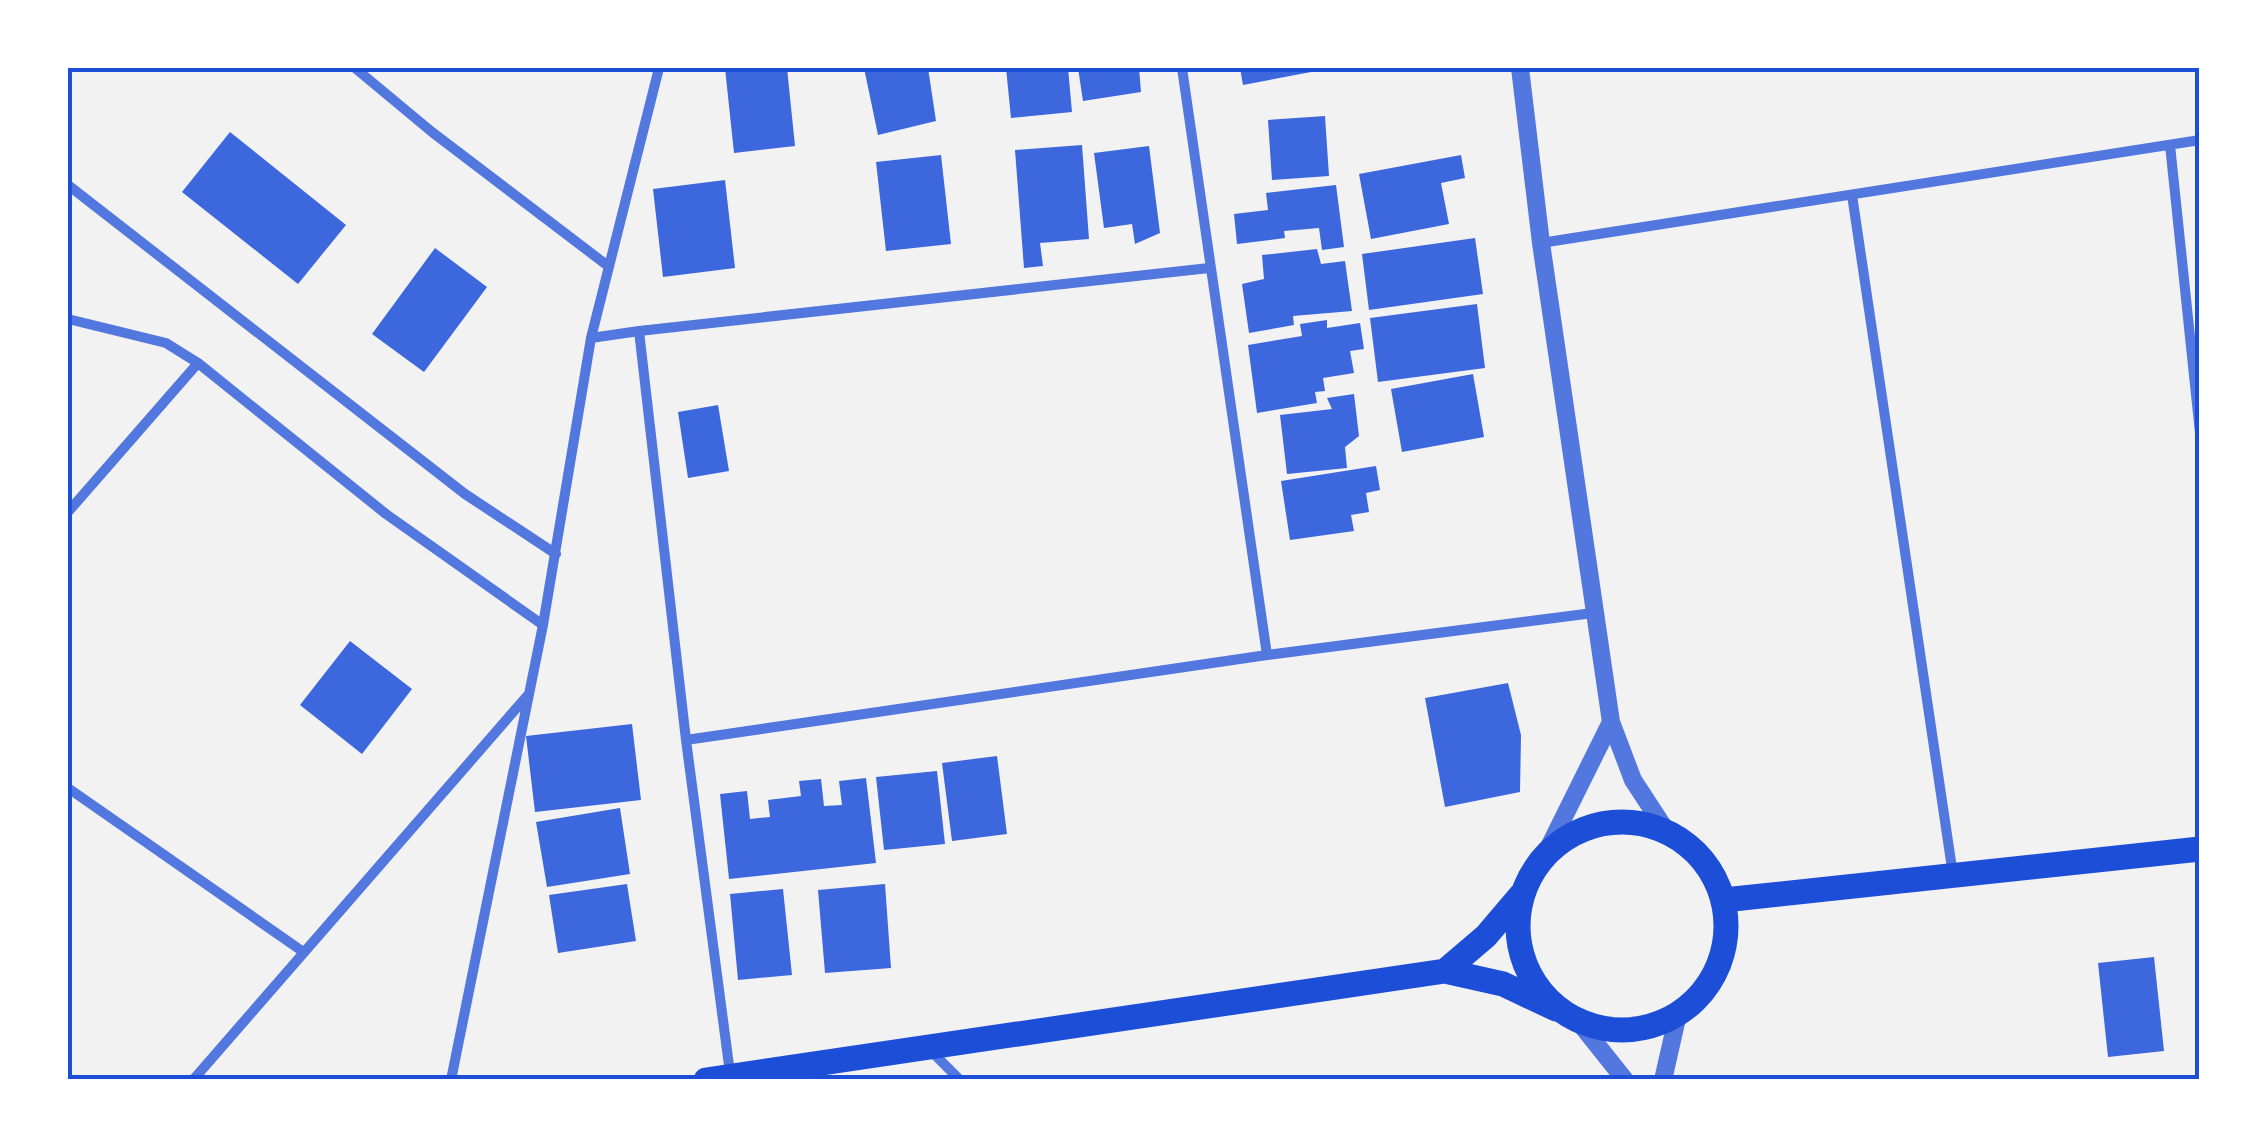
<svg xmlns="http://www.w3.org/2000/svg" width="2267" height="1147" viewBox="0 0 2267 1147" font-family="'Open Sans',sans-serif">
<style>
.building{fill:#3d67dc}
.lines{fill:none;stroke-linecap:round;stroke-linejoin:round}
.minor{stroke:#5277de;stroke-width:10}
.tertiary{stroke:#5277de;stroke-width:18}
.primary{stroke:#1d4ed8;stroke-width:25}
.neatline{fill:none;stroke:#1d4ed8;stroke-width:4}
</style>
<rect width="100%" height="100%" fill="#f2f2f2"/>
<path class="building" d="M725,68H787L795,146L734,153Z
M864,68H928L936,121L878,135Z
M1006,68H1068L1072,112L1011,118Z
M1078,68H1139L1141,92L1083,101Z
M1240,68H1327V69L1243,85Z
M1325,116L1329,176L1272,180L1268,120Z
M230,132L346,225L298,284L182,192Z
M1082,145L1089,239L1040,243L1043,266L1024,268L1015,150Z
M1149,146L1160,233L1135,244L1132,224L1104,228L1094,153Z
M941,155L951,244L886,251L876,162Z
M1461,155L1465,178L1441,183L1449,224L1371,239L1359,174Z
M725,180L735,268L663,277L653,189Z
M1336,185L1344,247L1322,250L1319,228L1284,231L1285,238L1237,244L1234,214L1268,210L1266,193Z
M1475,238L1483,294L1369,310L1362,254Z
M435,248L487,287L424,372L372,334Z
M1317,249L1321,264L1345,261L1352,311L1293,316L1294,325L1249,333L1242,284L1264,279L1262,255Z
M1477,304L1485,368L1378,382L1370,318Z
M1327,320V328L1360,323L1364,349L1350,351L1354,373L1323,378L1325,391L1315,392L1317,403L1257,413L1248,345L1302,336L1300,324Z
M1473,374L1484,437L1402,452L1391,389Z
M1354,394L1359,436L1345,447L1347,468L1287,474L1280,415L1332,409L1327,398Z
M718,405L729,471L688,478L678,412Z
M1376,466L1380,490L1366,493L1369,512L1351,515L1354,531L1290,540L1281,481Z
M350,641L412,689L362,754L300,705Z
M1508,683L1521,735L1520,792L1445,807L1425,698Z
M632,724L641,800L535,812L526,736Z
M997,756L1007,834L952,841L942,763Z
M937,771L945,844L884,850L876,777Z
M866,778L876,863L729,879L720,794L747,791L750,819L770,817L768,800L801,796L799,781L821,779L824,806L842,805L839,781Z
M620,808L630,874L547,887L536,822Z
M627,884L636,941L558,953L549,895Z
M885,884L891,968L825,973L818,890Z
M783,889L792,975L738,980L730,894Z
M2154,957L2164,1051L2108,1057L2098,963Z"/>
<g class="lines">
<path class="minor" d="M355,68L432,132L608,266
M1182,68L1267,655
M2170,145L2200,433
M68,185L465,494L556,554
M1852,195L1953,875
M1541,243L2200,140
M68,319L166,343L198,363L386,514L543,625
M591,338L639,331
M68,512L198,363
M686,740L1267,655L1593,613
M68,788L302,951
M929,1049L960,1080
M730,1073L686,740L639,331L1209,268
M193,1080L528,695
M451,1080L543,625L591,338L659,68"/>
<path class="tertiary" d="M1520,68L1541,243L1611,722L1633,780L1665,829
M1546,853L1611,722
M1578,1021L1625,1080
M1663,1080L1678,1014"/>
<path class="primary" d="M1518 926a104 104 0 1 1 208 0a104 104 0 1 1-208 0Z
M1724,900L2200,849
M1445,971L1486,936L1520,896
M706,1080L1445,971L1503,984L1556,1009"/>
</g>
<rect width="2267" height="1147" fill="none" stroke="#ffffff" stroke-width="140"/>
<rect x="70" y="70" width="2127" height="1007" class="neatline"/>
</svg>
